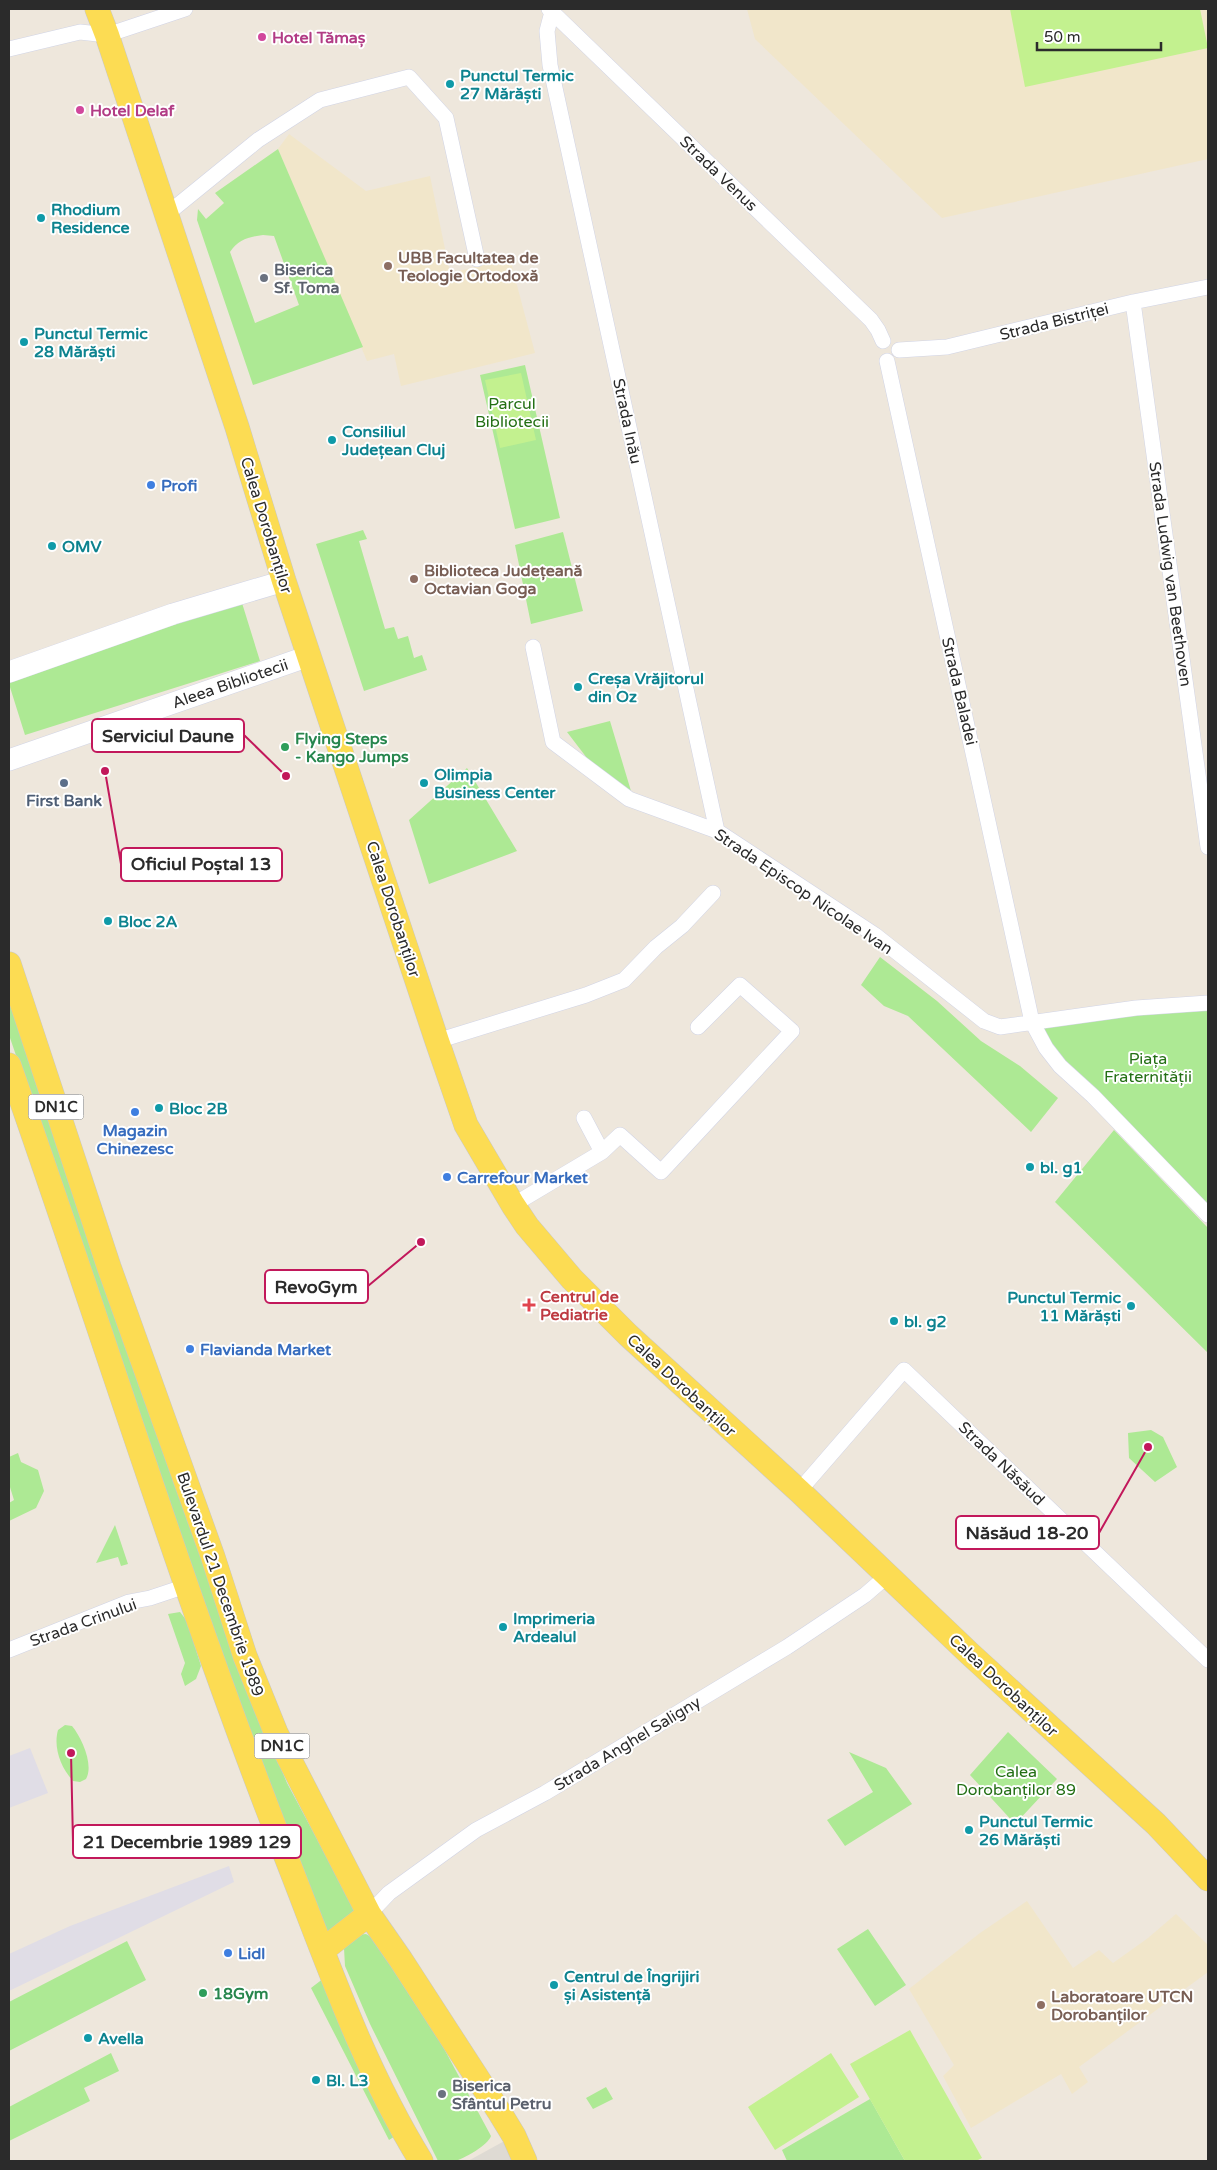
<svg xmlns="http://www.w3.org/2000/svg" width="1217" height="2170" viewBox="0 0 1217 2170" font-family="'Varela Round',sans-serif">
<style>
.industrial{fill:#e0dde6}
.education{fill:#f1e6ca}
.green{fill:#ade994;fill-rule:evenodd}
.pitch{fill:#c3f18f}
.plaza{fill:#dedad3}
.lines{fill:none;stroke-linecap:round;stroke-linejoin:round}
.minor-casing{stroke:#d1d4e5;stroke-width:16}
.secondary-casing{stroke:#d1d4e5;stroke-width:22}
.primary-casing{stroke:#c8c8c8;stroke-width:25}
.minor{stroke:#fff;stroke-width:15}
.secondary{stroke:#fff;stroke-width:21}
.primary{stroke:#fcdc53;stroke-width:24}
.hotel-dot{fill:#d1479c;stroke:#fff;stroke-width:2}
.culture-dot{fill:#0f9aa8;stroke:#fff;stroke-width:2}
.education-dot{fill:#8d6e63;stroke:#fff;stroke-width:2}
.worship-dot{fill:#6b7280;stroke:#fff;stroke-width:2}
.shop-dot{fill:#3f7fe0;stroke:#fff;stroke-width:2}
.leisure-dot{fill:#2e9e5b;stroke:#fff;stroke-width:2}
.service-dot{fill:#5c6f8a;stroke:#fff;stroke-width:2}
.health-dot{fill:#e0444e;stroke:#fff;stroke-width:2}
.labels{text-anchor:middle;stroke-width:4;stroke-linejoin:round;paint-order:stroke}
.shield{fill:#fff;stroke:#6b6b6b;stroke-width:1}
.shield-label{font-size:15px;font-weight:bold;fill:#2b2b2b}
.hotel-label{font-size:16px;font-weight:bold;fill:#b23c85;stroke:#fff;text-anchor:start}
.culture-label{font-size:16px;font-weight:bold;fill:#0d838f;stroke:#fff;text-anchor:start}
.street-label{font-size:16px;fill:#2b2b2b;stroke:#fff}
.education-label{font-size:16px;font-weight:bold;fill:#785e54;stroke:#fff;text-anchor:start}
.worship-label{font-size:16px;font-weight:bold;fill:#5b616d;stroke:#fff;text-anchor:start}
.park-label{font-size:16px;fill:#236f14;stroke:#fff}
.shop-label{font-size:16px;font-weight:bold;fill:#366cbe;stroke:#fff;text-anchor:start}
.leisure-label{font-size:16px;font-weight:bold;fill:#27864d;stroke:#fff;text-anchor:start}
.service-label{font-size:16px;font-weight:bold;fill:#4e5e75;stroke:#fff}
.health-label{font-size:16px;font-weight:bold;fill:#be3a42;stroke:#fff;text-anchor:start}
.leader{fill:none;stroke:#c2185b;stroke-width:2}
.callout-dot{fill:#c2185b;stroke:#fff;stroke-width:2}
.callout{fill:#fff;stroke:#c2185b;stroke-width:2}
.callout-label{font-size:18px;text-anchor:middle;font-weight:bold;fill:#2b2b2b}
</style>
<rect width="100%" height="100%" fill="#eee7dc"/>
<path class="industrial" d="M30,1748L48,1793L9,1808V1756Z
M229,1866L234,1882L9,1991V1954L70,1926Z"/>
<path class="education" d="M747,9H1208V159L942,218L755,39Z
M289,134L366,191L430,176L450,273L510,259L535,353L401,386L394,354L367,361L278,149Z
M1027,1901L1073,1968L1099,1950L1113,1963L1148,1938L1176,1914L1208,1945V1972L1079,2067L1088,2082L1072,2094L1061,2074L971,2128L943,2076L954,2065L909,1989L980,1933Z"/>
<path class="green" d="M278,149L363,347L253,385L197,220L198,209L206,219L224,203L215,193ZM263,235L274,236L299,305L255,323L230,252C238,240 248,237 263,235Z
M525,365L560,518L515,529L480,375Z
M363,530L367,539L359,541L385,629L394,627L398,639L408,636L414,658L422,655L427,670L364,691L316,544Z
M563,532L583,611L531,624L515,545Z
M242,603L260,661L25,735L9,684V677Z
M610,721L631,791L590,762L567,732Z
M467,768L517,851L429,884L409,820Z
M880,957L937,1001L981,1041L1020,1066L1058,1098L1031,1132L908,1016L884,1006L861,985Z
M9,979L254,1703L287,1783L357,1914L325,1938L225,1663L9,1035Z
M1208,1003V1215L1093,1096L1032,1022Z
M1114,1130L1208,1228V1353L1055,1202Z
M1151,1430L1163,1437L1177,1467L1155,1482L1129,1458L1128,1433Z
M18,1453L21,1462L38,1470L44,1491L36,1508L9,1521V1503L14,1500L9,1484V1457Z
M115,1525L128,1564L121,1566L118,1557L96,1563Z
M180,1612L187,1621L201,1666L196,1679L185,1686L181,1674L185,1663L168,1614Z
M65,1725L72,1726C82,1738 94,1765 86,1779L80,1782L73,1781C61,1768 53,1748 58,1730Z
M1008,1732L1057,1779L1015,1824L970,1775Z
M849,1752L886,1768L912,1804L845,1846L827,1820L873,1792Z
M868,1929L906,1985L875,2006L837,1949Z
M366,1934L373,1938L434,2030L491,2136C489,2144 463,2160 454,2161C449,2162 443,2161 438,2161L370,2024L345,1966L344,1948L356,1935Z
M127,1941L146,1980L9,2051V2002Z
M324,1978L400,2133L389,2140L311,1988Z
M111,2053L119,2071L84,2088L90,2101L9,2141V2107Z
M606,2087L613,2099L593,2109L586,2098Z
M870,2099L905,2161H787L782,2150Z"/>
<path class="pitch" d="M1010,9H1200L1208,48L1025,87Z
M521,373L536,440L500,448L485,380Z
M910,2030L982,2158L976,2161H905L850,2064Z
M831,2053L859,2097L775,2150L748,2107Z"/>
<path class="plaza" d="M508,2139L518,2161H468Z"/>
<g class="lines">
<defs>
<path id="minor" d="M549,9L871,320L878,330L883,341
M552,12L547,31L550,65L717,831
M9,49L80,32L107,35L185,9
M167,214L258,140L320,100L409,77L446,118L477,259
M1133,302L1208,847
M899,350L947,347L1133,302L1208,287
M887,361L1032,1022L1046,1048L1060,1066L1093,1096L1208,1215
M533,647L553,742L629,799L717,831L875,935L984,1021L1000,1027L1136,1008L1208,1003
M437,1041L586,995L624,980L656,947L682,926L713,893
M602,1152L620,1135L661,1172L792,1031L740,985L698,1027
M513,1205L602,1152L584,1118
M799,1491L904,1370L1208,1660
M9,1650L129,1602L150,1598L186,1586
M369,1914L389,1893L476,1830L545,1793L787,1647L865,1595L887,1576"/>
<path id="secondary" d="M9,672L173,614L284,581
M9,760L309,656"/>
<path id="primary" d="M97,9L107,35L237,427L284,581L437,1041L466,1125L513,1205L527,1226L572,1279L628,1335L799,1491L970,1654L1156,1824L1208,1879
M9,964L109,1267L213,1557L245,1656L276,1733L369,1914L401,1960L500,2113L514,2136L525,2161
M9,1065C101,1326 182,1591 283,1849C325,1955 361,2064 421,2161
M323,1950L369,1914"/>
</defs>
<use href="#minor" class="minor-casing"/>
<use href="#secondary" class="secondary-casing"/>
<use href="#primary" class="primary-casing"/>
<use href="#minor" class="minor"/>
<use href="#secondary" class="secondary"/>
<use href="#primary" class="primary"/>
</g>
<g class="hotel-dot">
<circle cx="262" cy="37" r="5"/>
<circle cx="80" cy="110" r="5"/>
</g>
<g class="culture-dot">
<circle cx="450" cy="84" r="5"/>
<circle cx="41" cy="218" r="5"/>
<circle cx="24" cy="342" r="5"/>
<circle cx="332" cy="440" r="5"/>
<circle cx="52" cy="546" r="5"/>
<circle cx="578" cy="687" r="5"/>
<circle cx="424" cy="783" r="5"/>
<circle cx="108" cy="921" r="5"/>
<circle cx="159" cy="1108" r="5"/>
<circle cx="1030" cy="1167" r="5"/>
<circle cx="1131" cy="1306" r="5"/>
<circle cx="894" cy="1321" r="5"/>
<circle cx="503" cy="1627" r="5"/>
<circle cx="969" cy="1830" r="5"/>
<circle cx="554" cy="1985" r="5"/>
<circle cx="88" cy="2038" r="5"/>
<circle cx="316" cy="2080" r="5"/>
</g>
<g class="education-dot">
<circle cx="388" cy="266" r="5"/>
<circle cx="414" cy="579" r="5"/>
<circle cx="1041" cy="2005" r="5"/>
</g>
<g class="worship-dot">
<circle cx="264" cy="278" r="5"/>
<circle cx="442" cy="2094" r="5"/>
</g>
<g class="shop-dot">
<circle cx="151" cy="485" r="5"/>
<circle cx="135" cy="1112" r="5"/>
<circle cx="447" cy="1177" r="5"/>
<circle cx="190" cy="1349" r="5"/>
<circle cx="228" cy="1953" r="5"/>
</g>
<g class="leisure-dot">
<circle cx="285" cy="747" r="5"/>
<circle cx="203" cy="1993" r="5"/>
</g>
<circle class="service-dot" cx="64" cy="783" r="5"/>
<path class="health-dot" d="M526.5 1297.5h5v5h5v5h-5v5h-5v-5h-5v-5h5z"/>
<g class="labels">
<g class="shield">
<rect x="28.5" y="1094.5" width="55" height="25" rx="4"/>
<rect x="254.5" y="1733.5" width="55" height="25" rx="4"/>
</g>
<g class="shield-label">
<text x="56" y="1112">DN1C</text>
<text x="282" y="1751">DN1C</text>
</g>
<g class="hotel-label">
<text x="272" y="43">Hotel Tămaș</text>
<text x="90" y="116">Hotel Delaf</text>
</g>
<g class="culture-label">
<text x="460" y="81">Punctul Termic<tspan x="460" dy="18">27 Mărăști</tspan></text>
<text x="51" y="215">Rhodium<tspan x="51" dy="18">Residence</tspan></text>
<text x="34" y="339">Punctul Termic<tspan x="34" dy="18">28 Mărăști</tspan></text>
<text x="342" y="437">Consiliul<tspan x="342" dy="18">Județean Cluj</tspan></text>
<text x="62" y="552">OMV</text>
<text x="588" y="684">Creșa Vrăjitorul<tspan x="588" dy="18">din Oz</tspan></text>
<text x="434" y="780">Olimpia<tspan x="434" dy="18">Business Center</tspan></text>
<text x="118" y="927">Bloc 2A</text>
<text x="169" y="1114">Bloc 2B</text>
<text x="1040" y="1173">bl. g1</text>
<text x="1121" y="1303" text-anchor="end">Punctul Termic<tspan x="1121" dy="18">11 Mărăști</tspan></text>
<text x="904" y="1327">bl. g2</text>
<text x="513" y="1624">Imprimeria<tspan x="513" dy="18">Ardealul</tspan></text>
<text x="979" y="1827">Punctul Termic<tspan x="979" dy="18">26 Mărăști</tspan></text>
<text x="564" y="1982">Centrul de Îngrijiri<tspan x="564" dy="18">și Asistență</tspan></text>
<text x="98" y="2044">Avella</text>
<text x="326" y="2086">Bl. L3</text>
</g>
<g class="street-label">
<text transform="translate(719 173) rotate(44)" y="6">Strada Venus</text>
<text transform="translate(1054 321) rotate(-14)" y="6">Strada Bistriței</text>
<text transform="translate(628 421) rotate(78)" y="6">Strada Inău</text>
<text transform="translate(267 525) rotate(73)" y="6">Calea Dorobanților</text>
<text transform="translate(1171 574) rotate(82)" y="6">Strada Ludwig van Beethoven</text>
<text transform="translate(230 683) rotate(-19)" y="6">Aleea Bibliotecii</text>
<text transform="translate(960 691) rotate(77)" y="6">Strada Baladei</text>
<text transform="translate(804 891) rotate(34)" y="6">Strada Episcop Nicolae Ivan</text>
<text transform="translate(394 909) rotate(72)" y="6">Calea Dorobanților</text>
<text transform="translate(682 1385) rotate(43)" y="6">Calea Dorobanților</text>
<text transform="translate(1002 1463) rotate(44)" y="6">Strada Năsăud</text>
<text transform="translate(221 1584) rotate(71)" y="6">Bulevardul 21 Decembrie 1989</text>
<text transform="translate(83 1622) rotate(-20)" y="6">Strada Crinului</text>
<text transform="translate(1004 1685) rotate(43)" y="6">Calea Dorobanților</text>
<text transform="translate(627 1743) rotate(-31)" y="6">Strada Anghel Saligny</text>
</g>
<g class="education-label">
<text x="398" y="263">UBB Facultatea de<tspan x="398" dy="18">Teologie Ortodoxă</tspan></text>
<text x="424" y="576">Biblioteca Județeană<tspan x="424" dy="18">Octavian Goga</tspan></text>
<text x="1051" y="2002">Laboratoare UTCN<tspan x="1051" dy="18">Dorobanților</tspan></text>
</g>
<g class="worship-label">
<text x="274" y="275">Biserica<tspan x="274" dy="18">Sf. Toma</tspan></text>
<text x="452" y="2091">Biserica<tspan x="452" dy="18">Sfântul Petru</tspan></text>
</g>
<g class="park-label">
<text x="512" y="409">Parcul<tspan x="512" dy="18">Bibliotecii</tspan></text>
<text x="1148" y="1064">Piața<tspan x="1148" dy="18">Fraternității</tspan></text>
<text x="1016" y="1777">Calea<tspan x="1016" dy="18">Dorobanților 89</tspan></text>
</g>
<g class="shop-label">
<text x="161" y="491">Profi</text>
<text x="135" y="1136" text-anchor="middle">Magazin<tspan x="135" dy="18">Chinezesc</tspan></text>
<text x="457" y="1183">Carrefour Market</text>
<text x="200" y="1355">Flavianda Market</text>
<text x="238" y="1959">Lidl</text>
</g>
<g class="leisure-label">
<text x="295" y="744">Flying Steps<tspan x="295" dy="18">- Kango Jumps</tspan></text>
<text x="213" y="1999">18Gym</text>
</g>
<g class="service-label">
<text x="64" y="806">First Bank</text>
</g>
<g class="health-label">
<text x="540" y="1302">Centrul de<tspan x="540" dy="18">Pediatrie</tspan></text>
</g>
</g>
<path class="leader" d="M286 776L244 735M105 771L121 864M421 1242L368 1286M1148 1447L1099 1533M71 1753L73 1842"/>
<g class="callout-dot">
<circle cx="286" cy="776" r="5"/>
<circle cx="105" cy="771" r="5"/>
<circle cx="421" cy="1242" r="5"/>
<circle cx="1148" cy="1447" r="5"/>
<circle cx="71" cy="1753" r="5"/>
</g>
<g class="callout">
<rect x="92" y="719" width="152" height="33" rx="5"/>
<rect x="121" y="848" width="161" height="33" rx="5"/>
<rect x="265" y="1270" width="103" height="33" rx="5"/>
<rect x="956" y="1516" width="143" height="33" rx="5"/>
<rect x="73" y="1825" width="228" height="33" rx="5"/>
</g>
<g class="callout-label">
<text x="168" y="742">Serviciul Daune</text>
<text x="201" y="870">Oficiul Poștal 13</text>
<text x="316" y="1293">RevoGym</text>
<text x="1027" y="1539">Năsăud 18-20</text>
<text x="187" y="1848">21 Decembrie 1989 129</text>
</g>
<rect width="1217" height="2170" fill="none" stroke="#2b2b2b" stroke-width="20"/>
<path d="M1037 42v8h124v-8" fill="none" stroke="#2b2b2b" stroke-width="2.5"/>
<text x="1044" y="42" font-size="15" fill="#2b2b2b" stroke="#ffffff" stroke-width="4" paint-order="stroke">50 m</text>
</svg>
